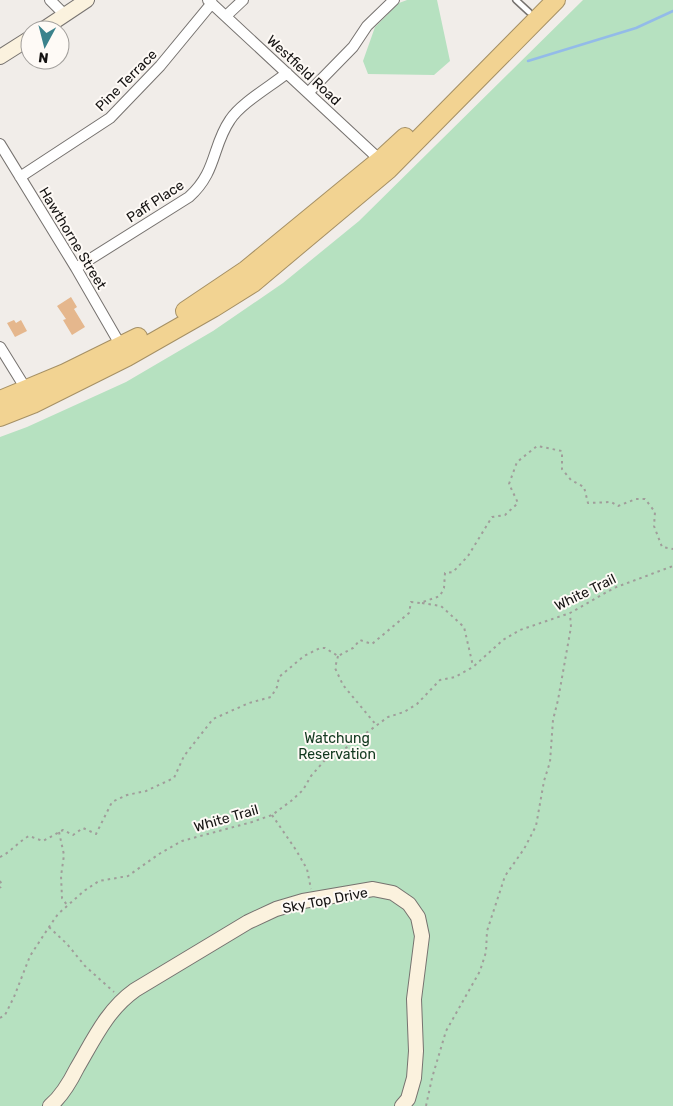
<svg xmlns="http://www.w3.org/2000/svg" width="673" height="1106" viewBox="0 0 673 1106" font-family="Rubik,sans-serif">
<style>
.green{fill:#b6e1c0}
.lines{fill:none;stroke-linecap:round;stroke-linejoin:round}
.stream{stroke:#93bbe8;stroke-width:2.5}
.building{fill:#e5b78d}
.lane-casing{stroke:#76726f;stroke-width:8}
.street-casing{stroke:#76726f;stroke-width:12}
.secondary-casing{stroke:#76726f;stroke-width:16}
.highway-casing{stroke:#a59065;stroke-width:20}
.path{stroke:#a09d9a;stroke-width:2;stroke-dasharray:2.5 4;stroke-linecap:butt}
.lane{stroke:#fff;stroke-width:5}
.street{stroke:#fff;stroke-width:10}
.secondary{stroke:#fbf2de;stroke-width:14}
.highway{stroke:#f2d392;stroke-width:18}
.labels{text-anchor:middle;stroke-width:4;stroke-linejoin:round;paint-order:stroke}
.street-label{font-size:14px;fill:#151312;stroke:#fefaf6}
.park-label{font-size:14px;fill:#11381e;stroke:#fefaf6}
</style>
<rect width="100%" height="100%" fill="#f1ede9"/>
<path class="green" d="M407,0H437L450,61L434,75L368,74L363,61L375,27L399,3Z
M583,0H673V1106H0V437L27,427L126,382L213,331L283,283L359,221Z"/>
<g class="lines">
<path class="stream" d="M528,61L636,28L673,11"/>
</g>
<path class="building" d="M71,297L77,307L74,309L85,327L72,335L63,320L66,319L57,306Z
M14,320L16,323L21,320L27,331L15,337L7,323Z"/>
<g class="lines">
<defs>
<path id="lane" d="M516,0L529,12"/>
<path id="street" d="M50,0L65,15
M208,0L380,160
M226,16L243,0
M308,93L353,47L367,26L394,0
M0,144L76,268L121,346
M20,177L110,118L160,66L212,3
M76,268L189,197C217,172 212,146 230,120C241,103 271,86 287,73
M0,347L26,389"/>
<path id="secondary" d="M42,30L87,0
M0,57L30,38
M50,1106C62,1096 70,1082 77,1068C94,1039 107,1010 135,990L248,922L276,909L303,901L373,889L393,893L409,904L418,917L422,936L414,999L416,1051L414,1078L408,1099L402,1106"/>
<path id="highway" d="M185,311L246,270L380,160L405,137
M0,400L65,373L138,337
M0,417L33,404L127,357L213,308L253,283L389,169L556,0"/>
</defs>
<use href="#lane" class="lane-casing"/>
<use href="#street" class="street-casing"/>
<use href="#secondary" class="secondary-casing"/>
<use href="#highway" class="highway-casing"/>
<path class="path" d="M422,603L441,606L464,627L473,666
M338,656L335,668L343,685L377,726
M272,815L296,850L307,869L311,889
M59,832L64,855L61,876L62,898L67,905
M0,857C11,852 18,842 29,836L43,841L63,830L73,835L83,828L96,834L112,802L127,795L146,791L174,778L184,756L213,719L249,703L271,697L277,687L279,677L304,656L320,648H325L338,656L353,648L360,640L372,644L409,613L411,602L420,603L440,596L444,588L445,573L453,572L468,556L492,517L505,515L518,503L509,484L517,462L537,446L562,451V469L571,480L584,487L588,503L611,502L618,506L636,499H645L655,512L654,526L662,547L673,549
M0,881L2,885L0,888
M49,927L67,944L85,966L114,992
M0,1018L5,1015L14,997L30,956L49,927L58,914L84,891L99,881L128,876L159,854L182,841L252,822L272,815L291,801L303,790L311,776L325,760L343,750L388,717L404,712L417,704L440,680L455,677L473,667L503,640L520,630L570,613L614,588L673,566
M426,1106L432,1078L446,1031L480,971L486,952L487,931L505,876L524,849L536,826L544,781L550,762L553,720L558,700L571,627L570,614"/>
<use href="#lane" class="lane"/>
<use href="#street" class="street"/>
<use href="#secondary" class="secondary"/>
<use href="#highway" class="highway"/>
</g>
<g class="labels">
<g class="street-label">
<text transform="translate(304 70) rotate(43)" y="5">Westfield Road</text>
<text transform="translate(126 80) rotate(-45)" y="5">Pine Terrace</text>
<text transform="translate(155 201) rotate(-33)" y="5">Paff Place</text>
<text transform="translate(73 238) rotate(59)" y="5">Hawthorne Street</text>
<text transform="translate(585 592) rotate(-26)" y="5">White Trail</text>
<text transform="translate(226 818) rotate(-16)" y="5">White Trail</text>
<text transform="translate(325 900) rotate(-11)" y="5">Sky Top Drive</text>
</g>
<g class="park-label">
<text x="337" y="743">Watchung<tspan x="337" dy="16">Reservation</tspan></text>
</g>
</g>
<g transform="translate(45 45) rotate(187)"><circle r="24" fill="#fefaf6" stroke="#a19e9b"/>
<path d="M0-4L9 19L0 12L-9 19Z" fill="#3b828c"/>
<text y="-8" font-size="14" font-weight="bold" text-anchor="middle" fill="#151312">N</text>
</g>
</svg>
